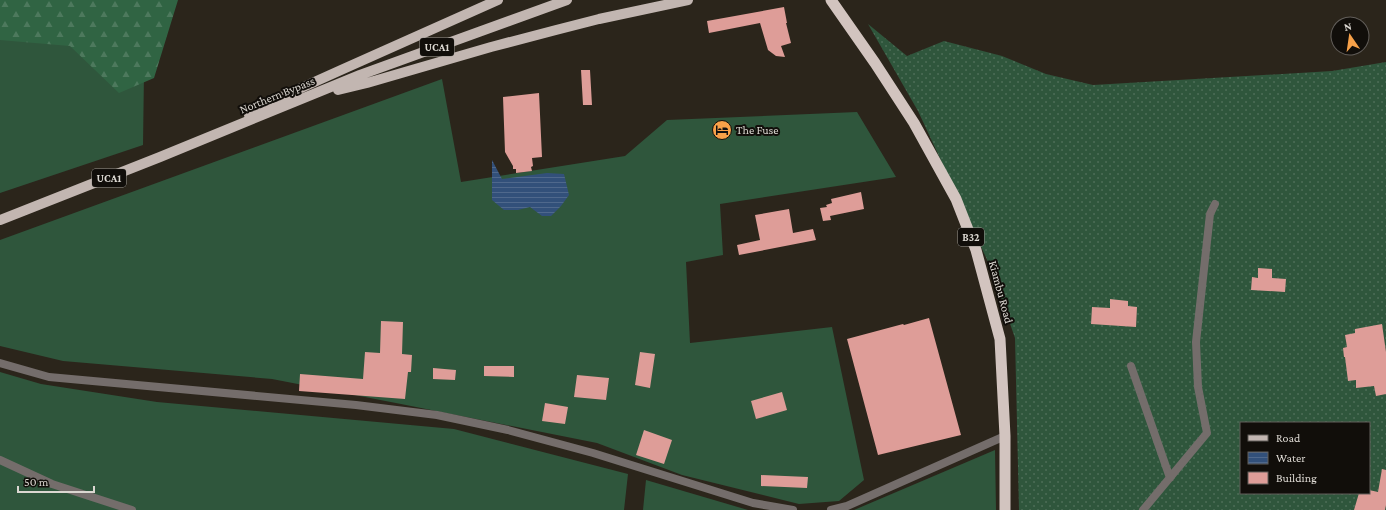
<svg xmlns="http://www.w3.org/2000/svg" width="1386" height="510" viewBox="0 0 1386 510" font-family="'Crimson Pro',serif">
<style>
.grass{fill:#2f563c}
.forest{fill:url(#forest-firs)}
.garden{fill:url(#garden-dots);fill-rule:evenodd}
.water{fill:url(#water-rules)}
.building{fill:#de9d98}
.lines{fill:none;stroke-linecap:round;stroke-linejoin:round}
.minor{stroke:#746d6b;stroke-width:8}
.primary{stroke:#c2b6b1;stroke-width:10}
.trunk{stroke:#d2c4bf;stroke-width:11}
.labels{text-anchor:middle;stroke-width:4;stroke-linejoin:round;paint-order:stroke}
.shield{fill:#110e0a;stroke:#9e9b95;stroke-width:1}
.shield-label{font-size:11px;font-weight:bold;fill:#dbd7d1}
.street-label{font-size:12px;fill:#dbd7d1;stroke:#110e0a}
.poi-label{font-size:12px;fill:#dbd7d1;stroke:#110e0a;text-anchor:start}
</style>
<defs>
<pattern id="forest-firs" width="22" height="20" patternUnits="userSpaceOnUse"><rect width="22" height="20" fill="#306443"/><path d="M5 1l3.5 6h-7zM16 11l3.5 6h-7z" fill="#4d795d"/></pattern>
<pattern id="garden-dots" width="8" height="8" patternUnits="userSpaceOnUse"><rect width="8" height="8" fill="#2f563c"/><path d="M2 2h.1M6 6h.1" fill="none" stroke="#4d6e57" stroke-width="1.8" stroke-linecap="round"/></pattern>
<pattern id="water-rules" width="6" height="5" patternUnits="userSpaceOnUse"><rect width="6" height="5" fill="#32507a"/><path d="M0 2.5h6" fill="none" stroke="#4f688c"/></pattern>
</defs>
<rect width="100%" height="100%" fill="#2b251b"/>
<path class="grass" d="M0,0H145L143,145L0,193Z
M442,79L461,182L625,156L667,120L857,112L896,177L720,204L723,255L686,262L690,343L832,327L864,480L839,501L799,504L682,475L597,443L401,404L272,379L63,361L0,346V240Z
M0,372L41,384L157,402L454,429L628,474L624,510H0Z
M995,450L996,510H854Z
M646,480L748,510H643Z"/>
<path class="forest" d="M0,0H178L154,78L119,93L70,46L0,40Z"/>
<path class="garden" d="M868,24L907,56L944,41L1002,56L1046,74L1093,85L1332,71L1386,62V510H1019L1015,338L990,266L918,111ZM1241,423H1369V493H1241Z"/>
<path class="water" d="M492,160L502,179L547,173L564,174L569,195L561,206L551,216H542L530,207L518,210H504L492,200Z"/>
<path class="building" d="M784,7L787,23H786L791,43L781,46L785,57L776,56L768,50L760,23L709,33L707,21Z
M581,70H590L592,105H583Z
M539,93L542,157L532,158L533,166L531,167L532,171L516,173V169H513V166L505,152L503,97Z
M861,192L864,209L830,216L831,220L823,221L820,208L827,207L826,205L832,203L831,199Z
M789,209L793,233L813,229L816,240L739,255L737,245L760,240L755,215Z
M1258,268L1272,269V278L1286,279L1285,292L1251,290L1252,277L1258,278Z
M1110,299L1128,301V306L1137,307L1136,327L1091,324L1092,307L1110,308Z
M929,318L961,435L878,455L847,339L903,324L904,325Z
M381,321L403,322L402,354L412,355L411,372H408L405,399L299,391L300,374L363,379L365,352L380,353Z
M1382,324L1386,352V394L1376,396L1374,386L1356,388V380L1348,381L1345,357H1344L1343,348L1347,347L1345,335L1355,333V329Z
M640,352L655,354L650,388L635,385Z
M484,366H514V377L484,376Z
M433,368L456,370L455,380L433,379Z
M577,375L609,378L606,400L574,397Z
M782,392L787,410L756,419L751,401Z
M545,403L568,407L565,424L542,421Z
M644,430L672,440L664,464L636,455Z
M1382,469L1386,470V505L1385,510H1354L1359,493H1369V490L1378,492Z
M761,475L808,477L807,488L761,486Z"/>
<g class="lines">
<path class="minor" d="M0,363L49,377L356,405L437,415L508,430L593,453L753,503L793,510
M1131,366L1170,478
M0,460L52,484L132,510
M831,510L847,506L1005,436
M1143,510L1207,433L1198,387L1196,342L1210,214L1215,204"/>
<path class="primary" d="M338,90L367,83L491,47L556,30L599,19L688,0
M249,115L270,102L341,70L498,0
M0,220L160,157L360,75L567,0"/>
<path class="trunk" d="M831,0L875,63L914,123L956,199L976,250L1000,339L1005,436V510"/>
</g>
<defs>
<symbol id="hotel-disc" viewBox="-11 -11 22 22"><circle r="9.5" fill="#f7a149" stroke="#110e0a"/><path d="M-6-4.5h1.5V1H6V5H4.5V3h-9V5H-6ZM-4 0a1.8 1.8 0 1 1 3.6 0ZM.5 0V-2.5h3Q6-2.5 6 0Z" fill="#111"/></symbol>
</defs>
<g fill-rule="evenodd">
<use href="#hotel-disc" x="711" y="119" width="22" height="22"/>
</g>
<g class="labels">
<g class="shield">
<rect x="420" y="38" width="34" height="18" rx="3"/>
<rect x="92" y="169" width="34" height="18" rx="3"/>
<rect x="958" y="228" width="26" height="18" rx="3"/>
</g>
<g class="shield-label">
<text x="437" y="51">UCA1</text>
<text x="109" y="182">UCA1</text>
<text x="971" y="241">B32</text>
</g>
<g class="street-label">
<text transform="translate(277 95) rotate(-22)" y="4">Northern Bypass</text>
<text transform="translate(1001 292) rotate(75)" y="4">Kiambu Road</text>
</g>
<g class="poi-label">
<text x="736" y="134">The Fuse</text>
</g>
</g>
<rect x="1240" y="422" width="130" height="72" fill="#110e0a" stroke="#625e5a"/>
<rect x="1248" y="435" width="20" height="6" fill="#c2b6b1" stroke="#625e5a"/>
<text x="1276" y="442" font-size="12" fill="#dbd7d1">Road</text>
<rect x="1248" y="452" width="20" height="12" fill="url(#water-rules)" stroke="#625e5a"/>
<text x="1276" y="462" font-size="12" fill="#dbd7d1">Water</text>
<rect x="1248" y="472" width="20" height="12" fill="#de9d98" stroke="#625e5a"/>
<text x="1276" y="482" font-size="12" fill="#dbd7d1">Building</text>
<g transform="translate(1350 36) rotate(347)"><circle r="19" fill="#110e0a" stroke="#625e5a"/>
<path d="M0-3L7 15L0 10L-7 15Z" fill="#f7a149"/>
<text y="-6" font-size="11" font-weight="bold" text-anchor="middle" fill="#dbd7d1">N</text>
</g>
<path d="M18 486v6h76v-6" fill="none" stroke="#dbd7d1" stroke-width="2"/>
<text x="24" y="486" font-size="12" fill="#dbd7d1" stroke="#110e0a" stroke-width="3" paint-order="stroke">50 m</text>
</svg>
